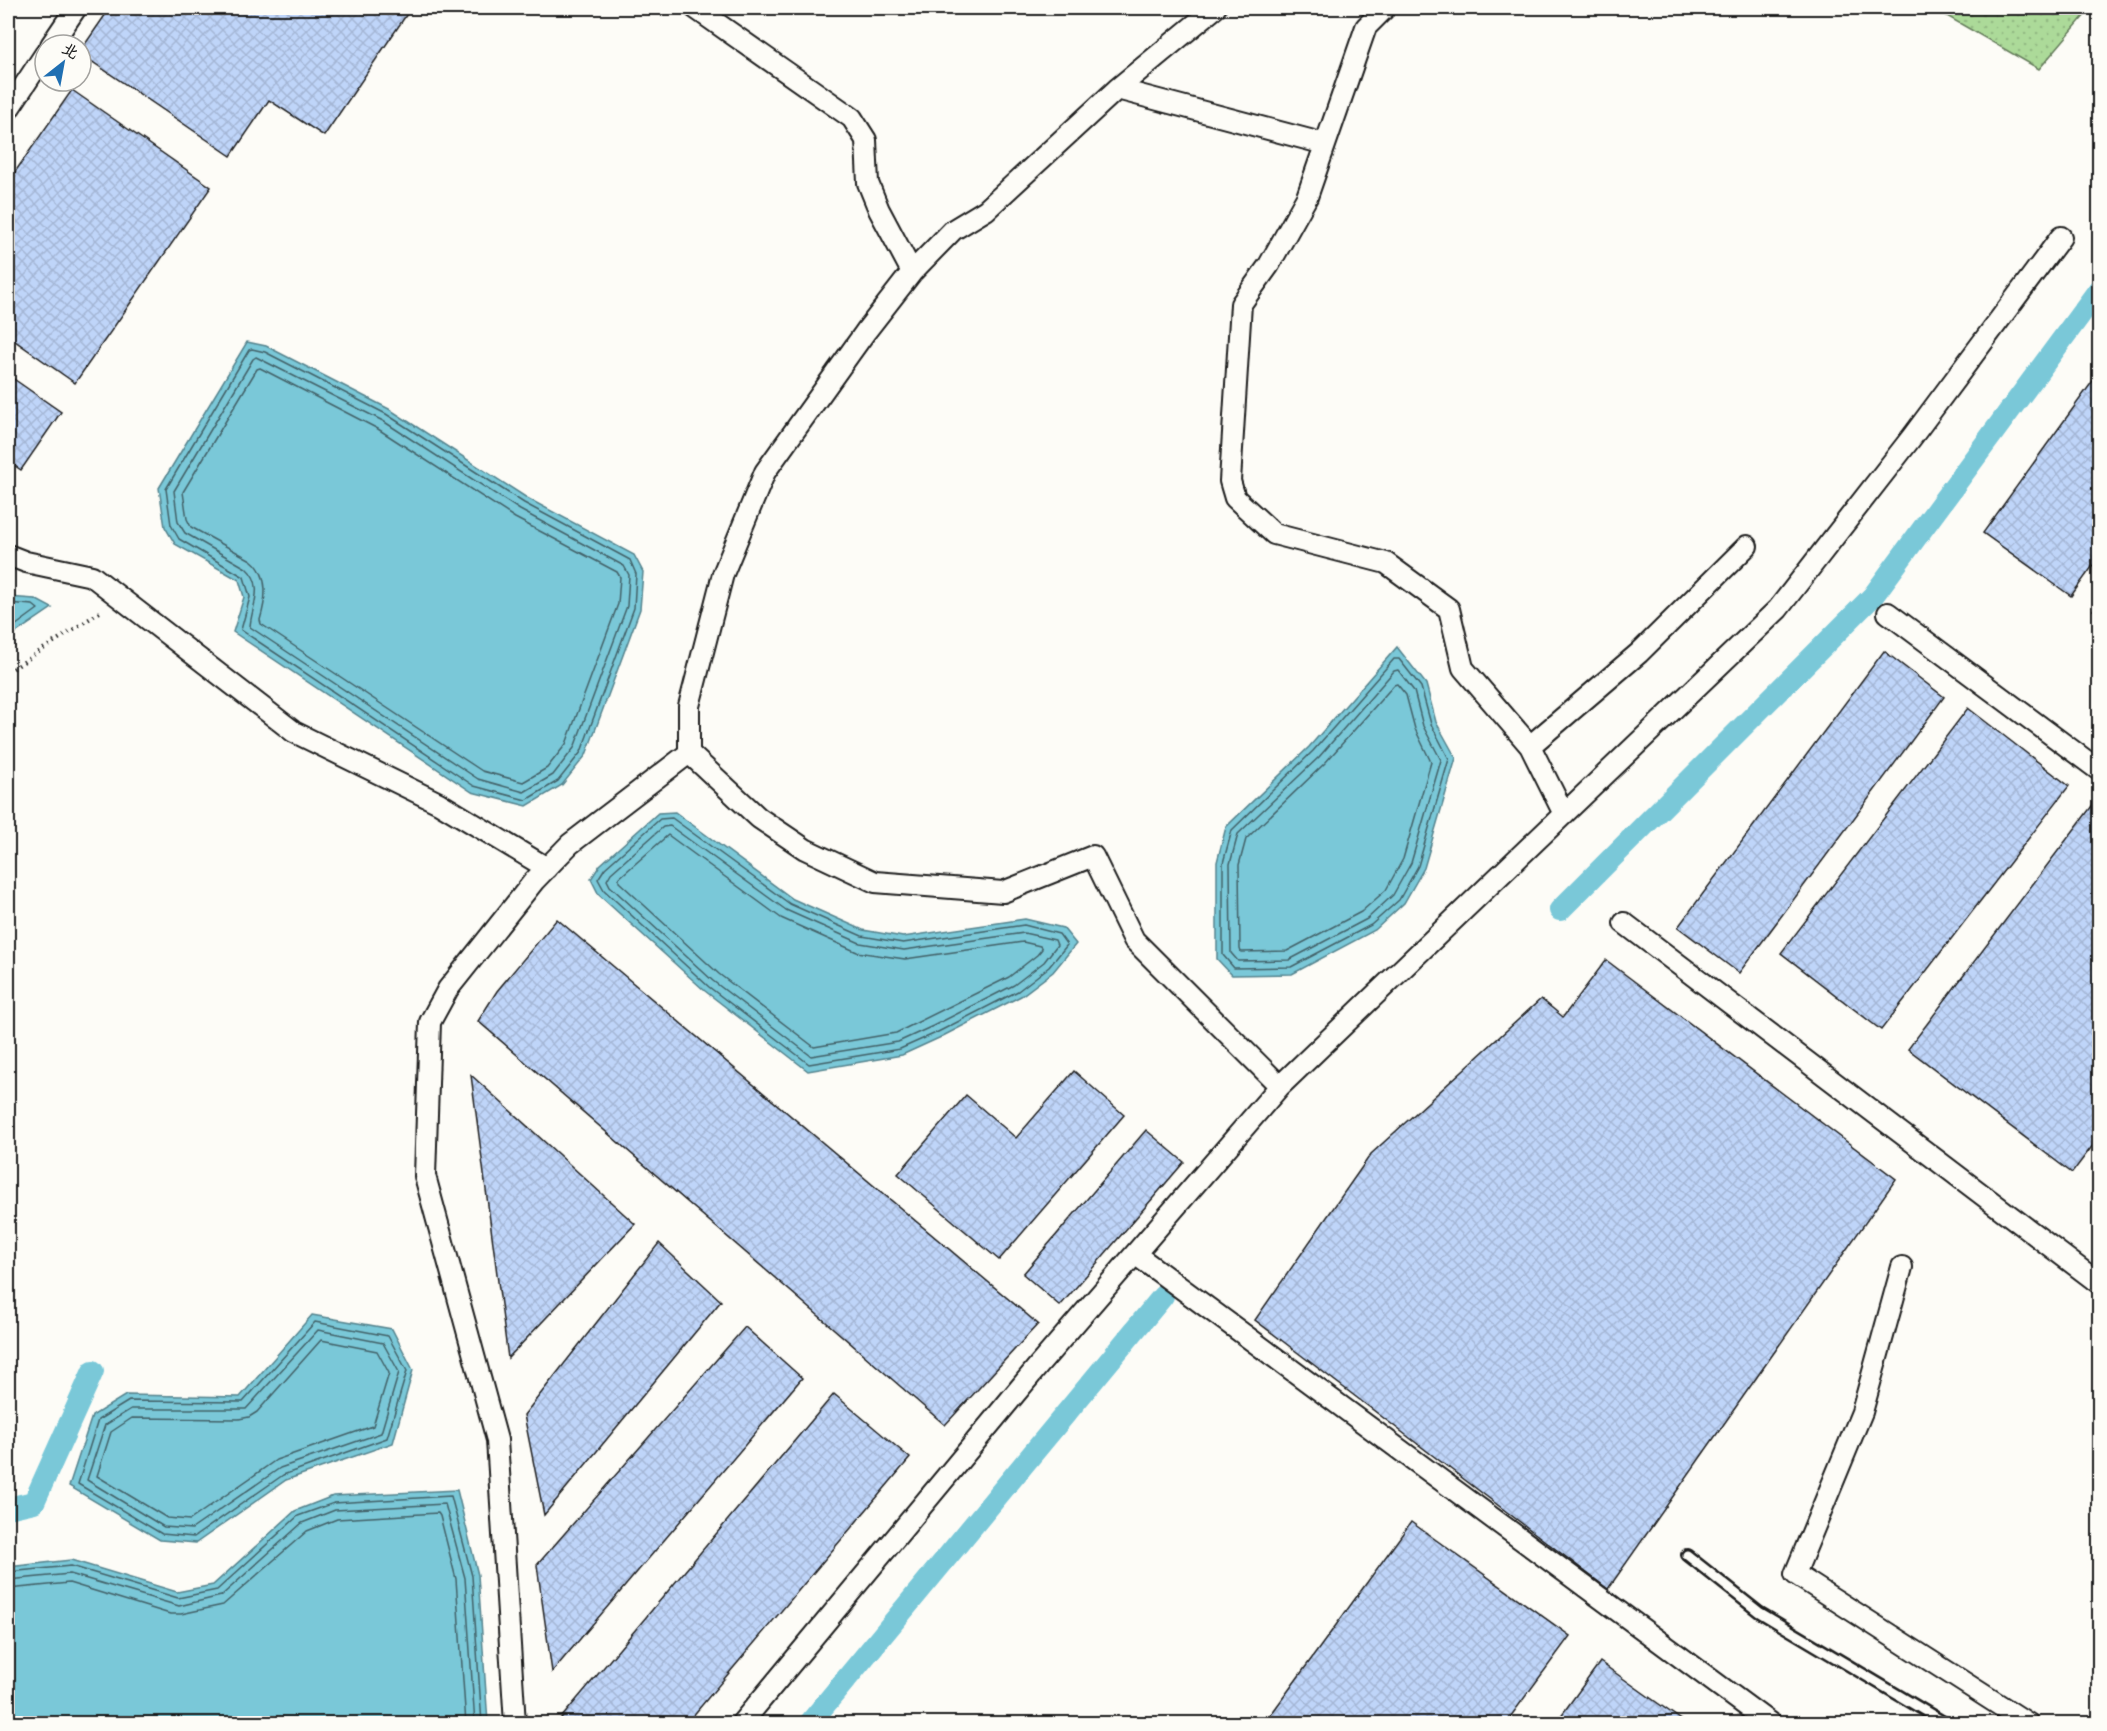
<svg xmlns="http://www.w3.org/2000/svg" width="2107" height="1731" viewBox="0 0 2107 1731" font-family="Sriracha,'LXGW WenKai TC',sans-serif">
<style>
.grass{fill:url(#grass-dots);stroke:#647b5a;stroke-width:1.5}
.water{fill:#7ac8d8;stroke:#54838d;stroke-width:1.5}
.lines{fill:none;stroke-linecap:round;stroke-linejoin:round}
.shore{stroke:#426167;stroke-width:1.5}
.canal{stroke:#7ac8d8;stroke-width:22}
.building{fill:url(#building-cross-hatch);stroke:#1c1c1c;stroke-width:1.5}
.lane-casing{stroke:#1c1c1c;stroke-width:14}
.street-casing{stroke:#1c1c1c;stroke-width:24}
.path{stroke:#1c1c1c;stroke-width:4;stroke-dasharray:1.5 4.5;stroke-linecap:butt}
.lane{stroke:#fdfcf7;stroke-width:9}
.street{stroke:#fdfcf7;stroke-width:20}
</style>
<defs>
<pattern id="grass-dots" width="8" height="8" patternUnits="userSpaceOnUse" patternTransform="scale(1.5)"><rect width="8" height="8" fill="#acda99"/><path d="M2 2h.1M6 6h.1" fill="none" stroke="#93ba83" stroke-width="1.8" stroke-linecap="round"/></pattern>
<pattern id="building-cross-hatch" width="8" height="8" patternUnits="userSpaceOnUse" patternTransform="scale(1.5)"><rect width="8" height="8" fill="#bfd5f9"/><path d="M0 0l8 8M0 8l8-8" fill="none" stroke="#a4b6d5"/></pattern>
</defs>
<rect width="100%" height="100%" fill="#fdfcf7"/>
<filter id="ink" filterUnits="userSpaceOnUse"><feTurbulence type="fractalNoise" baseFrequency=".0167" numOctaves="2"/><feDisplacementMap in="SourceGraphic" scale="12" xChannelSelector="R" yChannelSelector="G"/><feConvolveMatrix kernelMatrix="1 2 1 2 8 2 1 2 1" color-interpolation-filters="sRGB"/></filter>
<g filter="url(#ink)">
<path class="grass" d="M1933,8H2091L2039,69Z"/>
<path class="water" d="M247,342L266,346L389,409L527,498L634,555L643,572L640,609L586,755L562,785L527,806L472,792L233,632L244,597L239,580L175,544L165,527L159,488Z
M8,597L35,599L52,608L8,638Z
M1397,647L1426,684L1436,722L1456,758L1424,868L1404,903L1375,930L1292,974L1232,975L1217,959V862L1226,827L1309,747Z
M675,812L793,899L863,930L903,937L1025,919L1063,928L1076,944L1053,972L1021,996L939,1038L902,1055L808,1071L705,991L599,895L591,879L600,865L658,813Z
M312,1315L392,1329L413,1370L393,1443L286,1480L196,1543L160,1540L69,1486L92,1416L126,1395L240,1397Z
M457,1490L478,1575L488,1723H8V1567L71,1560L177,1592L213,1585L295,1511L333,1496Z"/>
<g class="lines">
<path class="shore" d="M252,349L265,352L386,414L524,503L630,560L636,574L634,608L581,752L558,781L526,800L474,786L241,630L250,597L244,577L179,539L171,525L166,489L249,350Z
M256,357L383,421L520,510L624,566L629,575L627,606L574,748L553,775L524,792L478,779L250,627C251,607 266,586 246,568L185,533L178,522L174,491L253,359Z
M260,368L378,429L515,518L617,572L620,577L618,604L566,744L547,768L523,782L482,771L261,624L260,620C266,600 270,575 251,560L191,527L187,519L183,492L257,369Z
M8,603L33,605L38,609L8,631
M1394,659H1399L1421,687L1431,724L1449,759L1418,866L1399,900L1371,925L1291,967L1234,968L1223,955V863L1232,830L1313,751Z
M1398,670L1414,691L1423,726L1441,760L1411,863L1393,895L1367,919L1289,960L1238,961L1231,953L1230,864L1238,834L1319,757L1394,671Z
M1397,684L1406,695L1415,729L1431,762L1403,859L1386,890L1361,912L1287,951L1241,952L1240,949L1239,865L1246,839L1325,763L1394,685Z
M672,818L790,904L862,936L903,943L1024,925L1059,934L1067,945L1049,967L1018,991L936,1033L900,1049L809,1064L709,987L604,890L598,879L605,868L660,819Z
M670,826L786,910L860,943L904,950L1024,933L1055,940L1057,945L1044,962L1014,985L933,1026L898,1042L811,1056L713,981L610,886L607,880L611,873L663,827Z
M668,835L781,918L857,952L905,959L1023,942L1040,946L1042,949L1037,955L1009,977L896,1033L814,1047L719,974L619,882V878Z
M315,1322L388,1336L407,1371L387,1438L283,1475L194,1537L162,1534L78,1484L98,1420L129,1401L243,1402Z
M318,1330L383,1343L399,1372L381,1433L280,1468L192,1529L164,1527L87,1480L105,1425L131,1409H246Z
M321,1340L377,1351L389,1373L373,1426L276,1460L190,1520L167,1518L97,1476L111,1432L132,1418L239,1419L249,1417L257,1412Z
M8,1572L71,1566L178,1598L217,1590L298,1516L334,1503L451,1496L472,1576L482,1724
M8,1580L70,1574L179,1606L221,1596L302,1523L335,1510L445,1504L465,1578L475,1724
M8,1589L69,1583L170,1614H181L223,1605L307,1531L337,1519L438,1513L440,1516L456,1579L466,1724"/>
<path class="canal" d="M1560,910L1873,596L2100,288
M8,1508L34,1502L93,1371
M809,1724L1163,1296"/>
</g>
<path class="building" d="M110,8H411L324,136L269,100L231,156L81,54V50Z
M72,90L211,187L75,383L8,336V182Z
M2100,371V556L2071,596L1983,533Z
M8,375L61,412L21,470L8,461Z
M2100,601V614L2093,610Z
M1884,651L1944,697L1739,973L1678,927Z
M1968,708L2069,786L1881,1030L1781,953Z
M2095,802L2100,805V1136L2072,1173L1908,1049Z
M557,919L1038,1324L945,1425L478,1021L497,991Z
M1606,960L1896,1179L1608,1589L1255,1320L1371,1154L1541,999L1563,1017Z
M1074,1071L1124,1115L999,1260L898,1174L966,1095L1016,1138Z
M471,1075L635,1224L508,1358Z
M1146,1130L1184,1162L1060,1306L1023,1274Z
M659,1243L721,1301L544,1515L524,1415Z
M745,1327L802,1378L552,1672L537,1565Z
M834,1394L910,1458L686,1724H556Z
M1411,1522L1570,1636L1505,1724H1264Z
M1600,1662L1687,1724H1555Z"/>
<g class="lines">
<defs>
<path id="lane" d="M1687,1555L1759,1612L1947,1724"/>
<path id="street" d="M695,8L852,118L866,140L868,183L879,210L912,272
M1215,8L1117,89L986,210L953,230L912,272L866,331L765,472L723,574L689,706V753L759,818L805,849L875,882L1003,892L1093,856L1134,940L1280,1086
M1385,8L1366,27L1307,197L1269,265L1241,304L1230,481L1235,498L1274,534L1386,563L1449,609L1463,668L1530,746L1564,814
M51,45L76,8
M1117,89L1325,144
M8,110L45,54
M8,555L26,562L92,576L294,732L439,803L547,868
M1888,613L2100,771
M1530,746L1639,653L1747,546
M1624,923L2100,1284
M1135,1254L1771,1724
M1902,1267L1862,1412L1795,1574L2029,1724
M515,1724L497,1440L425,1176L430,1022L448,989L534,881L570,844L689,753
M741,1724L1039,1365L1280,1086L1778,609L1912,437L2061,237"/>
</defs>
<use href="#lane" class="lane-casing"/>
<use href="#street" class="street-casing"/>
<path class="path" d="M8,672L103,610"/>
<use href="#lane" class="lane"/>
<use href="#street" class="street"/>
</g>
</g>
<rect width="2107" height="1731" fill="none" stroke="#fdfcf7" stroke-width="30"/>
<rect x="15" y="15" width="2077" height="1701" fill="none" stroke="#1c1c1c" stroke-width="2" filter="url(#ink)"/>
<g transform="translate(63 63) rotate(31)"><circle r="28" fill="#fdfcf7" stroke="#a3a29f" stroke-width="1.5"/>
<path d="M0-4.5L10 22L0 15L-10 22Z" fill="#1f6fb2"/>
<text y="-9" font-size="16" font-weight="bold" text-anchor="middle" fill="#1c1c1c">北</text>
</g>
</svg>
